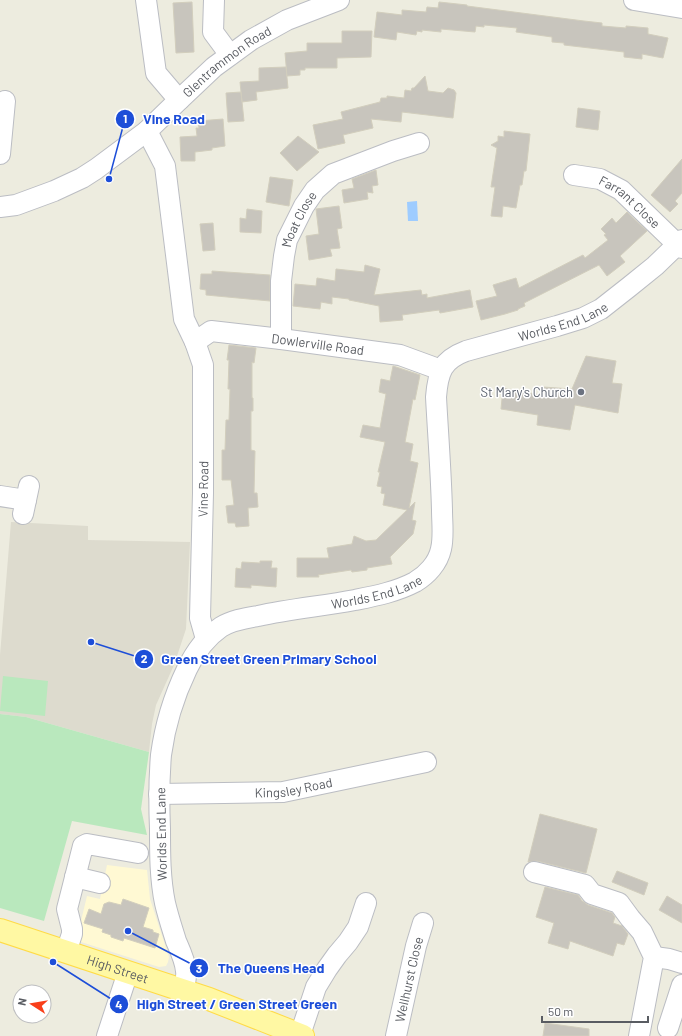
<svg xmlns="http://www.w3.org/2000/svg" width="682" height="1036" viewBox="0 0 682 1036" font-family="Barlow,sans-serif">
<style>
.commercial{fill:#fff9d3}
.education{fill:#dddbce}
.green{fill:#b9e8bd}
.water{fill:#9eccff}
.building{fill:#c8c5bd;stroke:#d2cebd}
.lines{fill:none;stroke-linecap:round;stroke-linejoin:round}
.minor-casing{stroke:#bbbdc3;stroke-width:22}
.major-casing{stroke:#ffdb47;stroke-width:24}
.minor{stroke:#fff;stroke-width:20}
.major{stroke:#fff8a3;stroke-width:22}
.worship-dot{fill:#6b7280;stroke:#fff;stroke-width:1.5}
.labels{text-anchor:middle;stroke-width:3;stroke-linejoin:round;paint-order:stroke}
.street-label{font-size:13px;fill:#595c62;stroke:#fff}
.worship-label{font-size:13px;fill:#5b616d;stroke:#fff;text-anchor:end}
.leader{fill:none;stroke:#1d4ed8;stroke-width:1.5}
.callout-dot{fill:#1d4ed8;stroke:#fff;stroke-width:1.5}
.mark-label{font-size:12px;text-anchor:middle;font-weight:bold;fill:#fff}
.callout-label{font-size:14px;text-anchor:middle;font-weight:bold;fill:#1d4ed8;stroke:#fff;stroke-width:3;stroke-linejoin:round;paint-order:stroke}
</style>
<rect width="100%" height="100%" fill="#edecdf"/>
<path class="commercial" d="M107,865L147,870L150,899L169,957L168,962L166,966L159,967L78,941L79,929L87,896L100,899Z"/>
<path class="education" d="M11,522L88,526V540L190,542L186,629L174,665L156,705L152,724L149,752L26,717L0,714V655Z"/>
<path class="green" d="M3,676L48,681L45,716L0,711Z
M0,714L26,717L149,752L141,809L147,835L72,821L44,921L0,908Z"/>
<path class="water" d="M417,201L418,221H408L407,202Z"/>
<path class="building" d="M192,2L194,52L176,53L173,3Z
M439,2L467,5V6L584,21L602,23V26L626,28V26L648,28V34L668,38L663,58L642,54V59L624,57V52L564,45V43L552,42V37L516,32L517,28L484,25V27L476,26L475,32L441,29V32L422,30V32L417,31L416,35L397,32L396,40L374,37L377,12L402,15V10L426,12L427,7L438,8Z
M342,31H372L371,57L337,58V68H305V70H300V75L287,76L285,53L307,51V43H342Z
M286,67L288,88L256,92L257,100L242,102L240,82L259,81V68Z
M425,76L428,91L443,93L448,88L454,90L456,93L453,118L402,112L401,122L371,119L373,128L343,135L345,143L318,149L313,125L343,119L341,112L380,102L381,98H387V96L404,98L405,90L411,91L412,88H414Z
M241,92L244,121L228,122L226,93Z
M578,108L600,111L598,130L576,127Z
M223,119L225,146L212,148V150L195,152V161H181L180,137L197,136L196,128H199L198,121Z
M504,131L530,134L526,171H524L522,185H520L516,208L503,206L502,217L491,216L495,187H491L497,148L491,145L498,141V136L504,137Z
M298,136L319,152L297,171L280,153Z
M682,159V193L675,201L678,204L670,212L651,195Z
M376,170L378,185L372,186L373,193L367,192L368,199L344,203L342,190L354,188L352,179Z
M270,177L293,180L289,206L266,202Z
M339,206L342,228L337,229L340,248L330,249L332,256L309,260L306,236L319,234L316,209Z
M247,209L262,211L261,233L240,232V218L246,219Z
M627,212L647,231L620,256L625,262L607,276L599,265L524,303L525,306L518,309V310L505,314L481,320L476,301L497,296L493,285L516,278L519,288L583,255L585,258L608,240L604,235L606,234L601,229L612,218L616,223Z
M213,223L215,250L203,251L200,224Z
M365,265L380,269L374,295L421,290L422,295L427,294V298L470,290L473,307L440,313L439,310L402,315L403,320L380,322L379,306L349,300V299L332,297V304L321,302L320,309L293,306L295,284L316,286L317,278L335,281L336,269L364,272Z
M212,271L270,275V301L206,295V290L200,289L201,274H212Z
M229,345L256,348L254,363L252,362V398H253V411H251V450L255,451L254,493H257L258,507L248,508L249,526L236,527L235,523H228L226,506L234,505L231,480H222V450H225L226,420H229L230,389H228L229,360H227Z
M586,356L616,361L612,383L622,384L618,413L575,405L570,430L537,425L538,415L501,409L503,388L541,395L543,387L572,389Z
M393,366L420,375L415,400L413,399L405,442L413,444L410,461L418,463L409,508L415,502L412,520L416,521L413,534L390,557L392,564L367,568V570L352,572L351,570L318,575L319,577H297V558H329L327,548L352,544L354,536L366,541L376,540L407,510L383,505L385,494L381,493L382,487L377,486L380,472H378L385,442L360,437L363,425L380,428L386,394L379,392L381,379L390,381Z
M260,561H272L271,568H277L276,587L251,585V588L235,587L236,568L241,569L242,562L260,563Z
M540,814L597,829L586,873L537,861L528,862Z
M617,871L648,883L644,895L612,882Z
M545,887L578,895L581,899V900L588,905L612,913L615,917L613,923L622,926L628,934L624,945L617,943L613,956L570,941L568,949L548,943L554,923L536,917Z
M667,896L682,905V923L659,910Z
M123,899L149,908L143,927L153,930V932L159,934L155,948L124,938L123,941L111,937V935L102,932L103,929L84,923L89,909L101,914L104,904L109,902L121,905Z
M545,1023L589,1029V1036H543Z"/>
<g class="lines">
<defs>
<g id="minor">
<path d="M146,0L156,73L179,100"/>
<path d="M214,0L213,32L230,55"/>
<path d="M634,0L682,8"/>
<path d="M147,131L165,166L184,319L195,342L203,365V493L200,618L206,639"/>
<path d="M0,154L5,101"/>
<path id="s1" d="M574,175L600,179L621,190L677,244L682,248"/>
<path id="s2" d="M0,207L16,205L54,191L82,178L96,169L147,131L179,100L214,67L251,40L287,20L339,0"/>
<path id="s3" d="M281,339V281L284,256L287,240L304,206L315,190L333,174L393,151L419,143"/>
<path id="s4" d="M195,342L211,331L281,339L400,355L441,370"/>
<path d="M0,496L26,500"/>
<path d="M23,514L29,486"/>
<path id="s5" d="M159,794L283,792L426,762"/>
<path d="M534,872L585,885L592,894L619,903L630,918L642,932L654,957L639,1036"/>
<path d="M75,877L100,883"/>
<path d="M66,952L72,934V929L67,909L83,846L87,844L138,853"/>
<path d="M654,957L669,959L682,963"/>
<path id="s6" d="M183,990C185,983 187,977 186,971C185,960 180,950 176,941C172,928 168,916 165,903C160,879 160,854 160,829C159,805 159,779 161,755C165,725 174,696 187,669C195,652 205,638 221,627C232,620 246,618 258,616C290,609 323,606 355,600C375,596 396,592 415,582C427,575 438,563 441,549C444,537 442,523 442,510C441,472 438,434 436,397C438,372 442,360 466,351L557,326L583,318L601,309L629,287L655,266L682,240"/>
<path d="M668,1028L682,985"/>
<path d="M300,1035L316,987L327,969L337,955L348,942L358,927L366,903"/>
<path d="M107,1036L128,972"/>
<path id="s7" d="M396,1036L416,946L423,923"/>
</g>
<g id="major">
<path id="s8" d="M0,930L209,999L303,1036"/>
</g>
</defs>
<use href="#minor" class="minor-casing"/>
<use href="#major" class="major-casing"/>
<use href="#minor" class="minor"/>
<use href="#major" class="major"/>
</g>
<circle class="worship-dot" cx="581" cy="392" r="4"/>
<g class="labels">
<g class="street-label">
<text dy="5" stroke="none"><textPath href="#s2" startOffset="274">Glentrammon Road</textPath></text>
<text dy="5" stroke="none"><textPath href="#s1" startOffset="64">Farrant Close</textPath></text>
<text dy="5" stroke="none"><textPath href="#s3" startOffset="123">Moat Close</textPath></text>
<text dy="5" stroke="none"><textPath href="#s6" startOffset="940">Worlds End Lane</textPath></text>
<text dy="5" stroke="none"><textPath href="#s4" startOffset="127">Dowlerville Road</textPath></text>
<text transform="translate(203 489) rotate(-89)" y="5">Vine Road</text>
<text dy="5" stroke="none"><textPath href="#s6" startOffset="544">Worlds End Lane</textPath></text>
<text dy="5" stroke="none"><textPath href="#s5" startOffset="135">Kingsley Road</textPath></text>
<text transform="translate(161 834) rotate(-91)" y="5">Worlds End Lane</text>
<text dy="5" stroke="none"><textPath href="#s8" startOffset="124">High Street</textPath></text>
<text dy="5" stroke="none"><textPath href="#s7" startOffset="58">Wellhurst Close</textPath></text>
</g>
<g class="worship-label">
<text x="573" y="397">St Mary's Church</text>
</g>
</g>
<path class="leader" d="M109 179L125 119M91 642L144 659M128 931L199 968M53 962L119 1004"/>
<g class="callout-dot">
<circle cx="109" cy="179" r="4"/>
<circle cx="91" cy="642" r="4"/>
<circle cx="128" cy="931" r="4"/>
<circle cx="53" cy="962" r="4"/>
<circle cx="125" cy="119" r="10"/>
<circle cx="144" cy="659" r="10"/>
<circle cx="199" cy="968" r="10"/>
<circle cx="119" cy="1004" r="10"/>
</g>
<g class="mark-label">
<text x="125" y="123">1</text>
<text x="144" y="663">2</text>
<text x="199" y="973">3</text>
<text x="119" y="1009">4</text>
</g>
<g class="callout-label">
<text x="174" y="124">Vine Road</text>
<text x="269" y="664">Green Street Green Primary School</text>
<text x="271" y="973">The Queens Head</text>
<text x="237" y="1009">High Street / Green Street Green</text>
</g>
<g transform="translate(32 1004) rotate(282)"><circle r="19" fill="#ffffff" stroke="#bdbec0"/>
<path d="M0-3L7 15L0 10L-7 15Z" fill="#f93f1a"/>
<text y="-6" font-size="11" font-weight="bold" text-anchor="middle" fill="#595c62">N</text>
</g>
<path d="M542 1016v6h106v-6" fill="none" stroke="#595c62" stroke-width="2"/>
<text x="548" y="1016" font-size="12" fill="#595c62" stroke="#ffffff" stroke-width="3" paint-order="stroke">50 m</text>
</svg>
